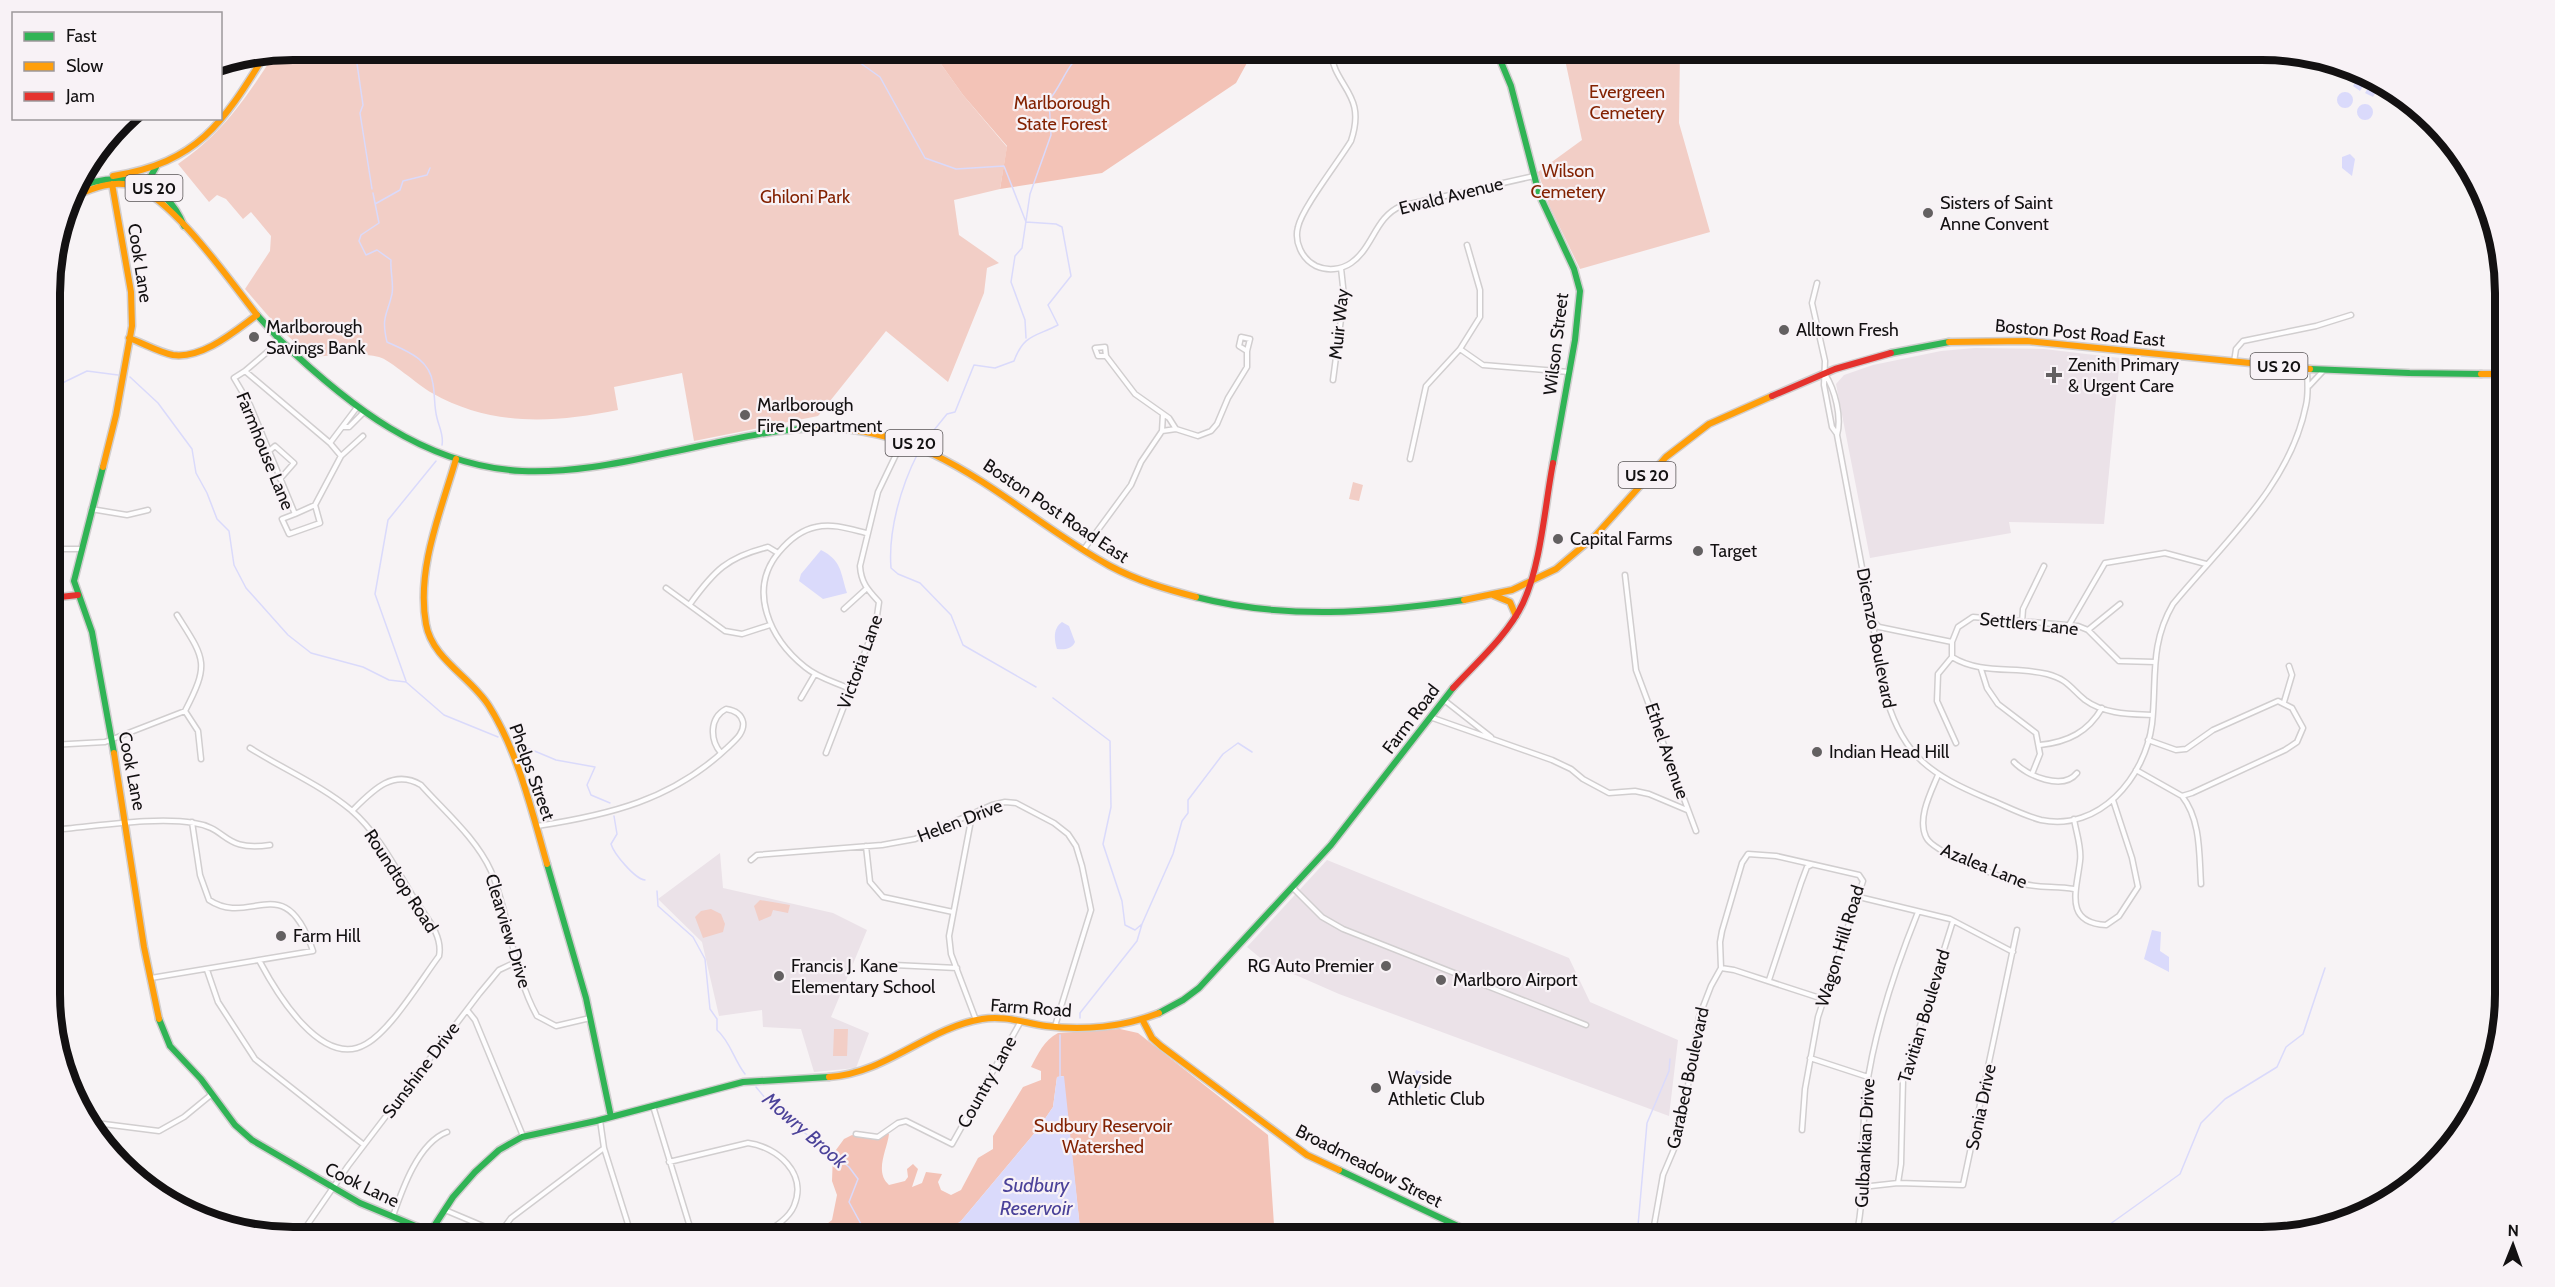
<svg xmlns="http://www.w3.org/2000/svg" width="2555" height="1287" viewBox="0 0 2555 1287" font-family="Cabin,sans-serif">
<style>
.built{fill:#ebe2e8}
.green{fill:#f2cec6}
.forest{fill:#f3c3b7}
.water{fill:#dadafb}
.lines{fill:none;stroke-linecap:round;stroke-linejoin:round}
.stream{stroke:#dadafb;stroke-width:1.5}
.street-casing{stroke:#d1cecf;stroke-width:7}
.fast-casing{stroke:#d1cecf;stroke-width:9}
.slow-casing{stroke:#d1cecf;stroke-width:9}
.jam-casing{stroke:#d1cecf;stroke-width:9}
.street{stroke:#fefdfe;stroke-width:4}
.fast{stroke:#30b455;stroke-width:6}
.slow{stroke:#ff9f0a;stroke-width:6}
.jam{stroke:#e5322d;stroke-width:6}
.poi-dot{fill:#636061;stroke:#f8f2f6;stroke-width:2}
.labels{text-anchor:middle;stroke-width:4.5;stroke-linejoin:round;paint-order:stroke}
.shield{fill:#f8f2f6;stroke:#585456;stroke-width:1.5}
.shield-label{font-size:16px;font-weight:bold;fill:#131112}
.park-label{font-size:18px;fill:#832202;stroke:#f8f2f6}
.street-label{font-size:18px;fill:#131112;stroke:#f8f2f6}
.poi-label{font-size:18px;fill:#131112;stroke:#f8f2f6;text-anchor:start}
.water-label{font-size:20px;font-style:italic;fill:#4b4299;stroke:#f8f2f6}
.rim{fill:none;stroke:#131112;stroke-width:8}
</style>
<rect width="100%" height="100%" fill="#f7f3f5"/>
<path class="built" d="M1975,348L2044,349L2120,358L2104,524L2009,522L2011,533L1870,558L1836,384L1844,375L1873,365L1941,351Z
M720,853L723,888L833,913L867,930L831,1017L869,1033L856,1068L814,1072L801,1029L763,1027L762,1010L719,1016L702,942L658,899Z
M1327,860L1569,958L1590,1002L1678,1040L1669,1116L1339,994L1264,961L1247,947Z"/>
<path class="green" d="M293,50H931L963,95L1007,147L1000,189L954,200L959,235L999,263L987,268L984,293L948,382L886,331L818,416L694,441L682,373L614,387L618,410C553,423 492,427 432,393C419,386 389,359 379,357C358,352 332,356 311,357L277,326L245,289L270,251L271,236L251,212L243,219L226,199L217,195L209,202L178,164C222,134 247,97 275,53Z
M1563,50H1680L1679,123L1710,232L1580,269L1549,205L1538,172L1582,140Z
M1353,482L1363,485L1359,501L1349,499Z
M760,900L790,905L788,913L773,910L771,916L759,921L754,906Z
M711,909L721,914L725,924L723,932L703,938L695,917L701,911Z
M52,998L64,1036L55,1039L52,1026Z
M834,1029H848L847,1056H833Z"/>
<path class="forest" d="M931,50H1254L1236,83L1102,173L1000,189L1007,146L963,95Z
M1120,1029L1138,1033L1268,1135L1274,1225L1278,1237H1081L1063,1076L1057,1077L1053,1107L1038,1129L961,1221L939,1237H810L832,1220L837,1195L832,1181L833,1154L844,1139L852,1135L877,1140L886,1133L889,1134C887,1150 874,1172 889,1185L905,1181L908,1177L907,1169L913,1164L918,1169L912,1187L922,1183L926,1172L942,1174L938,1182L941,1190L951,1195L961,1190L978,1158L993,1149V1136L1023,1087L1041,1080V1071L1031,1067C1038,1054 1044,1040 1058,1033Z"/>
<path class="water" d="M2361,73L2370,75L2360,91L2353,86Z
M2374,78L2381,83L2373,97L2365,93Z
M2337 100a8 8 0 1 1 16 0a8 8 0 1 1-16 0Z
M2402,97L2418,107L2409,113L2402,110L2399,103Z
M2357 112a8 8 0 1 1 16 0a8 8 0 1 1-16 0Z
M2350,154L2355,159L2352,176L2342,168V157Z
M821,550C842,561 840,571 847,593L823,599L799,581L801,574Z
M1062,622L1069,626L1075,642C1072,649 1064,650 1057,649C1054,640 1053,628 1062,622Z
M2152,930L2161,932L2160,951L2169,957V972L2144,959Z
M1416,1070L1431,1075L1429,1080L1423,1079L1420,1090L1411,1087Z
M1064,1076L1081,1237H939L961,1221L1038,1129L1053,1107L1057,1077Z"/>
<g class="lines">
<path class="stream" d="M355,50L363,105L360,113L372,189
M842,50L880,77L925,158L956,169L1004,166L1026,222L1056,224L1062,227L1071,276L1048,305L1058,325C1035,337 1024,334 1014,361L995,368L974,365L955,412L947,414L926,440
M373,193L379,223L361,235L359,241L366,255L377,250L391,260C390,270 394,285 392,294C387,316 381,316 387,342C407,351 430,359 433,384C435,395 434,407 437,418C439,427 444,435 442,445
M375,204L400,190L403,181L427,175L430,168
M1026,338L1025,320L1011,282L1015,256L1022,248L1030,194L1051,135L1049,100C1061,87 1068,62 1081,56L1080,50
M130,377L158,403L192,449L196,473L207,493L217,519L229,531L234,565L246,588L288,635L311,653L363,667L389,680L406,682L444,715L498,737
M50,389L87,371L118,375
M918,453C901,486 888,531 891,568L898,574L920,583L951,615L963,645L1036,687
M406,681L375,594L388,520L436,461
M1053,698L1110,741L1111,807L1103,844L1122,901L1125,925L1135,930L1142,924L1137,941L1080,1013V1018
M513,742L556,760L595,767L587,785L591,795L610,803
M614,816L617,834L611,844C614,854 635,879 645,880
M657,891L658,906L693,937L705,959L710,1009L717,1019V1030C730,1041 734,1060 745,1074
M1142,924L1173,854L1182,821L1188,813V800L1223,754L1238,743L1252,752
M1060,1035V1077
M756,1087L775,1110L849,1167L858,1179L849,1202L868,1237
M1637,1237L1647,1123L1669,1071L1670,1059
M2092,1237L2180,1174L2201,1123L2225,1099L2277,1067L2286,1047L2303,1034L2325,968"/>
<defs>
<path id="street" d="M1330,50C1335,89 1367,93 1351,141C1339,161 1302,208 1298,227C1294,242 1302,259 1316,266C1327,271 1341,270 1351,263C1373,248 1375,217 1401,206L1534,176
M1817,283L1812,303L1825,361L1824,385L1832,427L1837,434
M1460,349L1483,365L1569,372
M1106,356H1098L1095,348L1105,347L1106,356L1135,394L1169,418L1176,429L1198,436L1211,431L1217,424L1228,398L1247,367V351L1250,339L1241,337L1239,346L1247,351
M2234,362L2236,349L2243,341L2316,326L2351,315
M245,371L280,341
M1825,374C1835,390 1842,417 1837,435L1887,700C1904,757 1932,775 1986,798C2004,805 2022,815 2041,820C2099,832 2145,778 2152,724C2157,680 2149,645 2173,604C2223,543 2290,486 2306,405C2309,392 2307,381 2307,368
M1333,380L1344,296L1341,268
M2309,386L2324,370
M358,406L330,443L245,371L234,378L250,405L295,514L282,519L289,534L320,523L315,505L341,456L363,436
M344,427H349L364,412
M1162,431L1176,429
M330,443L341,456
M269,451L275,446L294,463L280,479
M1410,459L1426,386L1460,349L1480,317V290L1467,245
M91,509L127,515L148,510
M295,514L315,505
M51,549H81
M1084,549L1131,485L1141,462L1162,431L1163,414
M1625,575L1636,670L1696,831
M666,588L725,631L742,634L770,625
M690,604C714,571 727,557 768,547L778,553
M844,609L866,589
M1873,621L1879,627L1952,642L1958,627L1973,617L2078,626L2088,630L2119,661L2155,662
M2022,623L2023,609L2044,566
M2069,625L2105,563L2165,553L2206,564
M2088,630L2120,604
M1952,642V657C1981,675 2016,666 2047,674C2069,680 2070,688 2085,700C2104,714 2129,714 2152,715
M1952,657L1938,674L1937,701L1956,743
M1981,669L1987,688L1998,704L2036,733L2040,754L2032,774
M850,689C835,682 818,678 805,667C770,639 747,590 779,552C789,540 801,530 816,527C833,523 850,529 866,533
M801,698L815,674
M1444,700L1491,737
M2284,702L2292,675L2289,666
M185,711L198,731L201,759
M1430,717L1552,760L1571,769L1583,779L1609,793L1635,791L1649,794L1687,810
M51,745L105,742L185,711C210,663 205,659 177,615
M2040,745C2068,742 2088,732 2102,708
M250,748C283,769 321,785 351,810C380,835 397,871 417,903C427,918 443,936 439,956C421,980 391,1030 366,1044C322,1070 276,992 260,962
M826,753L876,623L879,602C868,590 861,583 860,566L878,492L903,440
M2014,762C2027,776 2063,791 2077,773
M2136,770L2182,796L2192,793L2285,750L2297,742L2303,728L2292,708L2278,701L2213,730L2186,749L2176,750L2148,740
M1938,775C1931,792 1917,818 1926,837C1933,853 2005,879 2024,884C2040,888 2057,886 2074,889
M2182,796C2201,820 2199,854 2201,884
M352,811C372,791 393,768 421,785C445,812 476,838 491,871C511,918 512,971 537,1016L556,1026L590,1018
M972,815L949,936L951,954L976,1020
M2074,819C2076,832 2082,848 2080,861C2077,889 2063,923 2106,925L2119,916L2138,887L2132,858L2113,800
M537,826C609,815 672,800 727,748C734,741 745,733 743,722C741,713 733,710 726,709C709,718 710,740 721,753
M51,830C93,827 155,816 194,823C229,828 222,852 270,845
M866,846L870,882L883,897L953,912
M751,860L757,855L882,845L915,839L992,805L1005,802L1016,803L1054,823L1068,834L1076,846L1082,866L1091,910L1055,1026
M1293,888L1322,917L1343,929L1586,1025
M1859,897L1950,919L2013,952
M883,968L894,965L957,968
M1721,968L1734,970L1823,999
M207,970L218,1002L255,1059L364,1145
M151,978L313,951C285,867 251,928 209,900L200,875L192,822
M1769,980L1801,883L1807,867L1811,865
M467,1010L475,1020L523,1136
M1810,1058L1868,1077
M653,1106L693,1237
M600,1120L604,1148L632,1237
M88,1122L159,1131L184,1117L212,1094
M856,1134L878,1137L898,1123L906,1121L952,1144L1021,1021
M99,1141L101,1124
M669,1162L748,1143C777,1147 808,1173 794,1206C788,1220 771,1229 759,1237
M1898,1183L1901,1164L1903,1080L1953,921
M1862,1187L1898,1183L1963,1185L2017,930
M445,1210L509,1237
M393,1216C402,1190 418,1143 447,1132
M500,1233L511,1218L604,1148
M299,1237L348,1166L479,994L499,970L516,962
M1652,1237L1663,1175L1680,1135L1699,1017L1711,986L1721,968L1720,942L1722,931L1742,863L1748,854L1776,856L1859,875L1863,881L1818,1017L1805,1089L1802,1130
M1856,1237C1867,1189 1860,1140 1866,1092C1874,1030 1895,969 1918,912"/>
<path id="fast" d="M1496,50L1511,86L1539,194L1574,269L1580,291L1575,340L1553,463
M141,184L148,181L156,167
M74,189C117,170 165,178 184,226
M257,315L280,340
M280,340C348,405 424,466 522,471C569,473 616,464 662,454C713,444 766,429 819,428
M1891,353L1949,342
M2310,369L2409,373
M2409,373L2481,374
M103,467L74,581L92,632L114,753
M1196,597C1286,620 1373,613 1464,600
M547,864L586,998L611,1117
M1159,1013L1183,1000L1199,988L1331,845L1453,688
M159,1019L170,1046L201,1079L235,1125L252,1140L360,1203L430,1232
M1339,1170L1481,1237
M427,1237L453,1197L475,1172L499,1150L522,1137L596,1121L743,1082L829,1077"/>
<path id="slow" d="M113,176C198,162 222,124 265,55
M72,197C91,189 113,179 134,186C174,200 230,281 257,315
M129,338C143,343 158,352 173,355C203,359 235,331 257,315
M1949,342L2027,341L2310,369
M2481,374H2504
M1709,424L1772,396
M819,428C941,427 1012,512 1110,566C1138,581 1166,589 1196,597
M456,459C441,511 416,569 426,624C432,659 471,677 489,706C518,752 532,812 547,864
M103,467L116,415L132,326L131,292L112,184
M1493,595L1510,602L1516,616
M1464,600L1512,590L1556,569L1596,535L1666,457L1709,424
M114,753L144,947L159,1019
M1142,1019L1152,1038L1161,1046L1307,1155L1339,1170
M829,1077C887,1073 927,1028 982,1019C1004,1015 1025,1023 1046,1026C1083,1031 1124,1027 1159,1013"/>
<path id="jam" d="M1772,396L1835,369L1891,353
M51,598L78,595
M1453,688C1477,662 1508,635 1523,603C1541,565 1545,504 1553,463"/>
</defs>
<use href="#street" class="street-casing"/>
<use href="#fast" class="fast-casing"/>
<use href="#slow" class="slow-casing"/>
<use href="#jam" class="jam-casing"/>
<use href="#street" class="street"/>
<use href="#fast" class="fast"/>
<use href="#slow" class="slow"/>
<use href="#jam" class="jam"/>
</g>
<g class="poi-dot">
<circle cx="1928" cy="213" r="6"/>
<circle cx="1784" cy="330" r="6"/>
<circle cx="254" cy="337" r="6"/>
<path d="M2051 366h6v6h6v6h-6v6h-6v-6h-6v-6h6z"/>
<circle cx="745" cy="415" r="6"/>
<circle cx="1558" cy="539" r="6"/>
<circle cx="1698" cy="551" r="6"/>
<circle cx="1817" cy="752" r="6"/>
<circle cx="281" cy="936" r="6"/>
<circle cx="1386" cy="966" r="6"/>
<circle cx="779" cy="976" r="6"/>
<circle cx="1441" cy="980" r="6"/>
<circle cx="1376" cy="1088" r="6"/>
</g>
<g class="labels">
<g class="shield">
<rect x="125.5" y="175" width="57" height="26" rx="4.5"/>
<rect x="2250.5" y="353" width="57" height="26" rx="4.5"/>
<rect x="885.5" y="430" width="57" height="26" rx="4.5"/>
<rect x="1618.5" y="462" width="57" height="26" rx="4.5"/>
</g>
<g class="shield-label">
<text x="154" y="194">US 20</text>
<text x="2279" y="372">US 20</text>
<text x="914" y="449">US 20</text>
<text x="1647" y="481">US 20</text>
</g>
<g class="park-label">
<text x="1627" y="98">Evergreen<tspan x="1627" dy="21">Cemetery</tspan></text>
<text x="1062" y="109">Marlborough<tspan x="1062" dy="21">State Forest</tspan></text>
<text x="1568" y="177">Wilson<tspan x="1568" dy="21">Cemetery</tspan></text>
<text x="805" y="203">Ghiloni Park</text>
<text x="1103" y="1132">Sudbury Reservoir<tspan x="1103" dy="21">Watershed</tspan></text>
</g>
<g class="street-label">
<text transform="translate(1451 196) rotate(-14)" y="6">Ewald Avenue</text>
<text transform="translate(140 263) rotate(81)" y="6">Cook Lane</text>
<text transform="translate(1339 324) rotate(-84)" y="6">Muir Way</text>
<text transform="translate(2080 333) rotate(5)" y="6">Boston Post Road East</text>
<text transform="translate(1556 344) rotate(-83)" y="6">Wilson Street</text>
<text transform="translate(265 451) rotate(68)" y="6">Farmhouse Lane</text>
<text transform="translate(1056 511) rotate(34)" y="6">Boston Post Road East</text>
<text transform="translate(2029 624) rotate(6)" y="6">Settlers Lane</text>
<text transform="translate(1876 638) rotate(79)" y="6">Dicenzo Boulevard</text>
<text transform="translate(860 662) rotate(-70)" y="6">Victoria Lane</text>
<text transform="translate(1411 719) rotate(-53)" y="6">Farm Road</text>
<text transform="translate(1667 751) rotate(71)" y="6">Ethel Avenue</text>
<text transform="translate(132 771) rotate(79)" y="6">Cook Lane</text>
<text transform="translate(532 772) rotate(70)" y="6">Phelps Street</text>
<text transform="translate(960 821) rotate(-21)" y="6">Helen Drive</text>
<text transform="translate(1984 866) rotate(22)" y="6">Azalea Lane</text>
<text transform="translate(401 881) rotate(57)" y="6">Roundtop Road</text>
<text transform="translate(508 931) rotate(73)" y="6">Clearview Drive</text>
<text transform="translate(1840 946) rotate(-73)" y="6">Wagon Hill Road</text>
<text transform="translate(1031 1008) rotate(4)" y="6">Farm Road</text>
<text transform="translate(1924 1016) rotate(-73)" y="6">Tavitian Boulevard</text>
<text transform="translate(421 1070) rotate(-53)" y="6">Sunshine Drive</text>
<text transform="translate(1688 1078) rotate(-78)" y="6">Garabed Boulevard</text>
<text transform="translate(987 1082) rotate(-61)" y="6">Country Lane</text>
<text transform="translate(1981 1107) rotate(-78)" y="6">Sonia Drive</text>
<text transform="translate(1865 1143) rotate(-87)" y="6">Gulbankian Drive</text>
<text transform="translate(1369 1166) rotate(27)" y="6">Broadmeadow Street</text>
<text transform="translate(362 1185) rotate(26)" y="6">Cook Lane</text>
</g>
<g class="poi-label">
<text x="1940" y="209">Sisters of Saint<tspan x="1940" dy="21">Anne Convent</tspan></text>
<text x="266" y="333">Marlborough<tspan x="266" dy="21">Savings Bank</tspan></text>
<text x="1796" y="336">Alltown Fresh</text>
<text x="2068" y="371">Zenith Primary<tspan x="2068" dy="21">&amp; Urgent Care</tspan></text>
<text x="757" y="411">Marlborough<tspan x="757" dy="21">Fire Department</tspan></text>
<text x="1570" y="545">Capital Farms</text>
<text x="1710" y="557">Target</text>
<text x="1829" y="758">Indian Head Hill</text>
<text x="293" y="942">Farm Hill</text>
<text x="791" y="972">Francis J. Kane<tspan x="791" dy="21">Elementary School</tspan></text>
<text x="1374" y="972" text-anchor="end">RG Auto Premier</text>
<text x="1453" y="986">Marlboro Airport</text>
<text x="1388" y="1084">Wayside<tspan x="1388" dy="21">Athletic Club</tspan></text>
</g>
<g class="water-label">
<text transform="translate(805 1130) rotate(41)" y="7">Mowry Brook</text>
<text x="1036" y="1192">Sudbury<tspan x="1036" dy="23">Reservoir</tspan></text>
</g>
</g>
<path d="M0 0H2555V1287H0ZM293 60H2262A233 233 0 0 1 2495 293V994A233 233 0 0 1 2262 1227H293A233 233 0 0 1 60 994V293A233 233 0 0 1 293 60Z" fill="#f8f2f6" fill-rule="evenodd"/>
<path class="rim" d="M293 60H2262A233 233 0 0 1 2495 293V994A233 233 0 0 1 2262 1227H293A233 233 0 0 1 60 994V293A233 233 0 0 1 293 60Z"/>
<rect x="12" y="12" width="210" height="108" fill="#f8f2f6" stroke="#9c989b" stroke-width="1.5"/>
<rect x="24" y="32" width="30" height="9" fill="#30b455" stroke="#9c989b" stroke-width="1.5"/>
<text x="66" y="42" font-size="18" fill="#131112">Fast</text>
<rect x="24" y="62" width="30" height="9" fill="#ff9f0a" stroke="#9c989b" stroke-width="1.5"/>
<text x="66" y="72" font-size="18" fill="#131112">Slow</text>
<rect x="24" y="92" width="30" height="9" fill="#e5322d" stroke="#9c989b" stroke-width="1.5"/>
<text x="66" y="102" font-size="18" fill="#131112">Jam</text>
<g transform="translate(2513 1245) rotate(1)" stroke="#f8f2f6" stroke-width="4.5" paint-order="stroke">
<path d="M0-4.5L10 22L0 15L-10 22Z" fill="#131112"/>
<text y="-9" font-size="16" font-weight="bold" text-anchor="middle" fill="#131112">N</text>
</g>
</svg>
